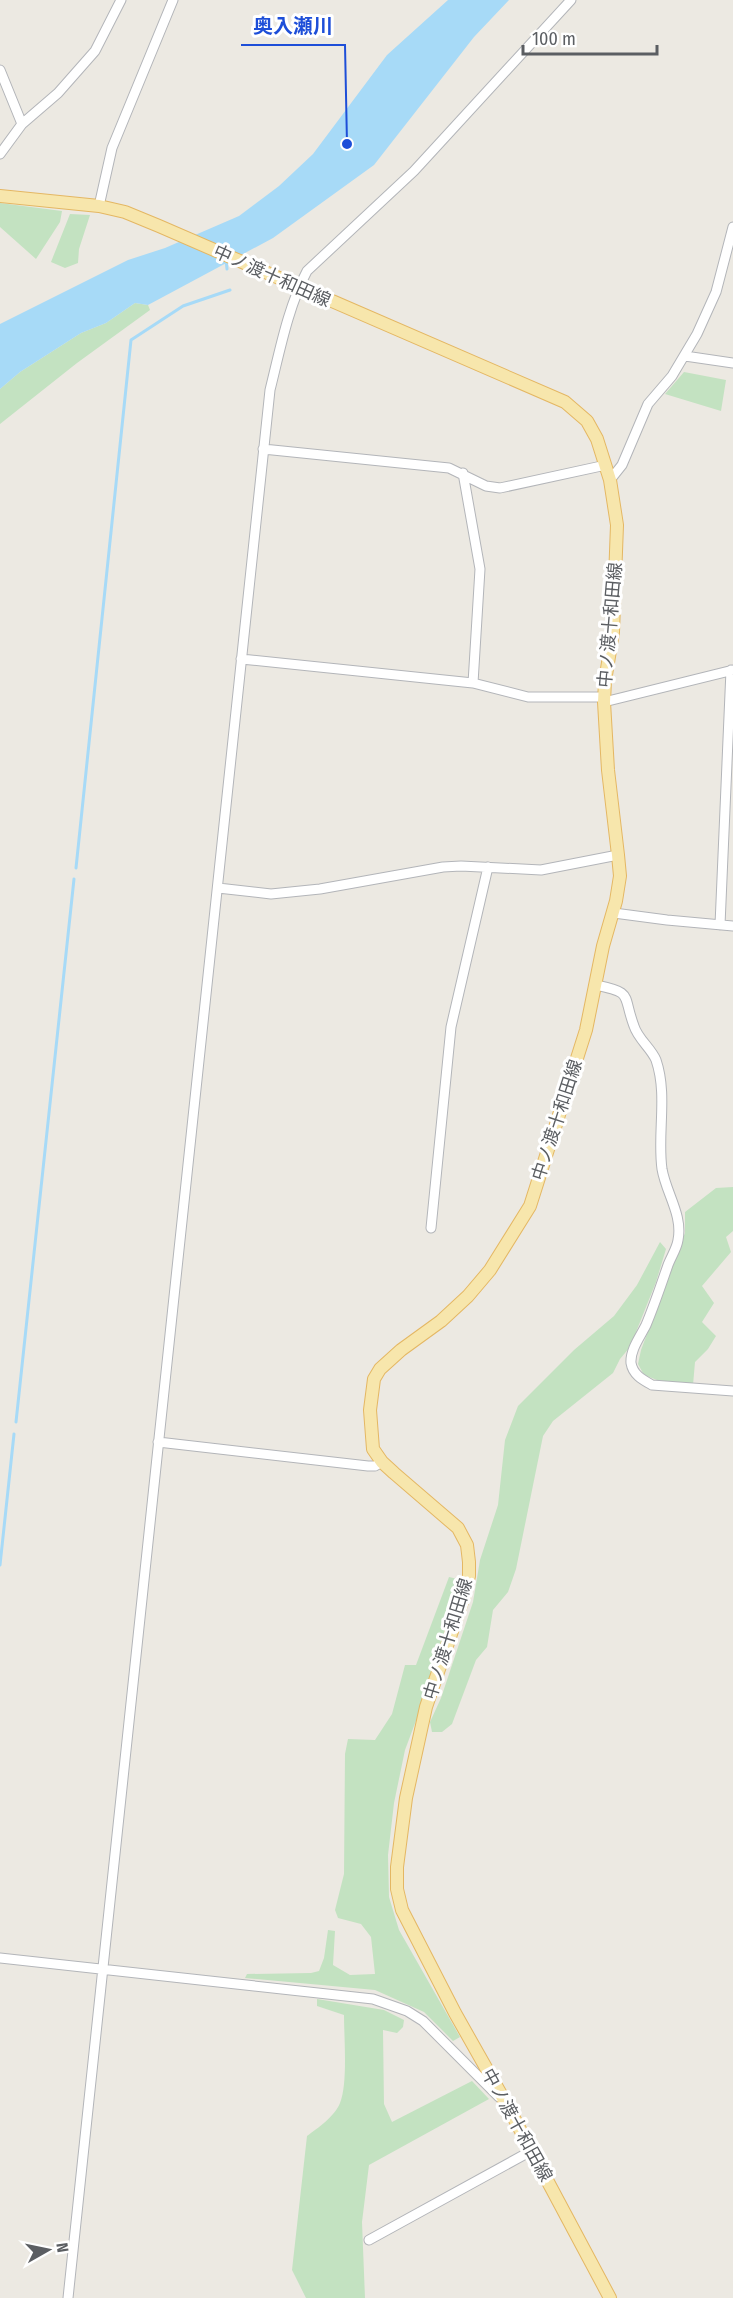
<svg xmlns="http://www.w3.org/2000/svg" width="733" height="2298" viewBox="0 0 733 2298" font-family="'Fira Sans Condensed','Noto Sans JP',sans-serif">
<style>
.green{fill:#c3e2c1}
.water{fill:#a7daf7}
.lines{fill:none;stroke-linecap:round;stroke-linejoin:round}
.stream{stroke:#a7daf7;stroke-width:3}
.minor-casing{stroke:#b3b5b9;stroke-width:11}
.major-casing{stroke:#e4b763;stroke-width:14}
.minor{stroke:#fff;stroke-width:9}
.major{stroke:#f7e6ac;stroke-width:12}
.labels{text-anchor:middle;stroke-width:6;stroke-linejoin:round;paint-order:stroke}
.street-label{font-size:18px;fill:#5b5e62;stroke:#fff}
.leader{fill:none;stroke:#1d4ed8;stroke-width:2}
.callout-dot{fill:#1d4ed8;stroke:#fff;stroke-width:2}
.callout-label{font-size:20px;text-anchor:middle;font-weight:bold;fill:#1d4ed8;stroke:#fff;stroke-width:6;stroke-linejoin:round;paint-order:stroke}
</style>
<rect width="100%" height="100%" fill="#ece9e2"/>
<path class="green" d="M0,203L62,211L60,222L36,259L0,227Z
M70,214L90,215L79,249L78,263L65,268L51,262Z
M135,303L148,305L150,310L77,363L0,424V389L20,372L81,333L106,323Z
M684,372L726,380L721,411L665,394Z
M733,1187V1231L726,1237L731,1252L702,1286L714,1303L702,1322L716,1336L708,1349L695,1362L693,1385L657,1380L644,1375L638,1364L641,1350L685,1233V1212L716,1188Z
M660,1242L666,1249L656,1282L630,1347L620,1359L613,1373L553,1421L543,1436L516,1569L508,1592L493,1610L487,1647L476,1660L452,1724L442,1732H432L430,1722L441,1698L473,1602L480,1560L498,1505L505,1440L518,1406L574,1350L614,1316L637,1285Z
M449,1577L462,1580L438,1662L405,1750L394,1803L388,1855L389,1897L399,1930L460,2037L453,2041L424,2012L375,1990L245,1978L247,1974L311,1973L319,1971L324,1958L328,1930L335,1931L333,1965L350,1975L375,1974L371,1937L361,1924L338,1918L335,1910L344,1874L345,1754L348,1739L375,1740L392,1714L405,1665H416Z
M317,1999L384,2010L404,2020L403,2027L397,2033L383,2030L384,2104L392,2122L472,2081L489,2099L369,2165L362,2222L365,2298H306L292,2270L307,2136C318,2128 335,2116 340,2103C348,2083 344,2038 344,2015L317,2006Z"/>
<path class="water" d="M448,0H509L474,37L374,165L273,238L148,305L135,303L106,323L81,333L20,372L0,389V324L128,260L165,248L239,216L279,186L313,154L387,55Z"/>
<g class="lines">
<path class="stream" d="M226,260L227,269
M76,868L131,340L183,306L230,290
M16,1422L74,879
M0,1565L14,1434"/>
<defs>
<path id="minor" d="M0,70L22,124
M0,154L22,124L58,93L95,51L121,0
M99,206L112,148L173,0
M685,356L733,363
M263,449L449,468L486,486L500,488L606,465
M463,473L480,569L473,683
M610,480L622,465L648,404L672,376L697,334L716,292L733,227
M241,659L473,683L528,697H604
M604,702L733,670
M218,888L271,894L320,889L443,867L461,866L541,870L618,855
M614,913L667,920L733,926
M720,925L731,670
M596,985C634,993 622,994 634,1026C638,1039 651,1048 656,1060C668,1095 657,1134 662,1169C666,1193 683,1215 678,1240C677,1248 671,1257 668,1265C661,1285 654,1306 646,1325C640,1337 630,1350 631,1363C633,1375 643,1380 652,1385L733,1391
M431,1228L451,1027L488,867
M158,1442L368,1466H375L382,1462
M0,1958L373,1999L407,2011L423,2021L499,2097
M369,2240L531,2151
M68,2298L270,390C280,350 288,307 307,271L414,171L571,0"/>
<path id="major" d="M0,196L99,206L125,212L159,226L565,402L587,421L597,439L610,480L617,525L613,632L605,681L604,702L608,770L618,855L620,876L616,901L603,946L586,1030L530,1206L490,1270L468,1296L441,1321L401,1350L380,1369L374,1379L370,1410L373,1449L382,1462L394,1473L458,1528L467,1545L469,1562V1576L463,1599L426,1707L406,1798L397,1867V1889L402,1910L455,2013L507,2105L610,2298"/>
</defs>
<use href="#minor" class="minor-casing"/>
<use href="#major" class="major-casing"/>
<use href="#minor" class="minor"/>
<use href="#major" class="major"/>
</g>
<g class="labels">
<g class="street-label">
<text transform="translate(272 276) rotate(24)" y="6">中ノ渡十和田線</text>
<text transform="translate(610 625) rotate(-85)" y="6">中ノ渡十和田線</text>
<text transform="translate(557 1120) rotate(-72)" y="6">中ノ渡十和田線</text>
<text transform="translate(448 1639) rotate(-73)" y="6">中ノ渡十和田線</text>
<text transform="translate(517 2125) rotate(61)" y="6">中ノ渡十和田線</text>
</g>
</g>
<path class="leader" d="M347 144L345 45H241"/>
<circle class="callout-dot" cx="347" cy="144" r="6"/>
<g class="callout-label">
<text x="293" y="33">奥入瀬川</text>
</g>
<g transform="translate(48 2250) rotate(81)" stroke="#ffffff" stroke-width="4.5" paint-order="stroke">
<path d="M0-4.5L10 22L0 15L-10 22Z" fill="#5b5e62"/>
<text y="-9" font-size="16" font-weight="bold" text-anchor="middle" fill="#5b5e62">N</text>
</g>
<path d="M523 45v9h134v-9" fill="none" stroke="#5b5e62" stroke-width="3"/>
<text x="532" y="45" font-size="18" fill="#5b5e62" stroke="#ffffff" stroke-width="4.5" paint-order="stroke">100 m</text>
</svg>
